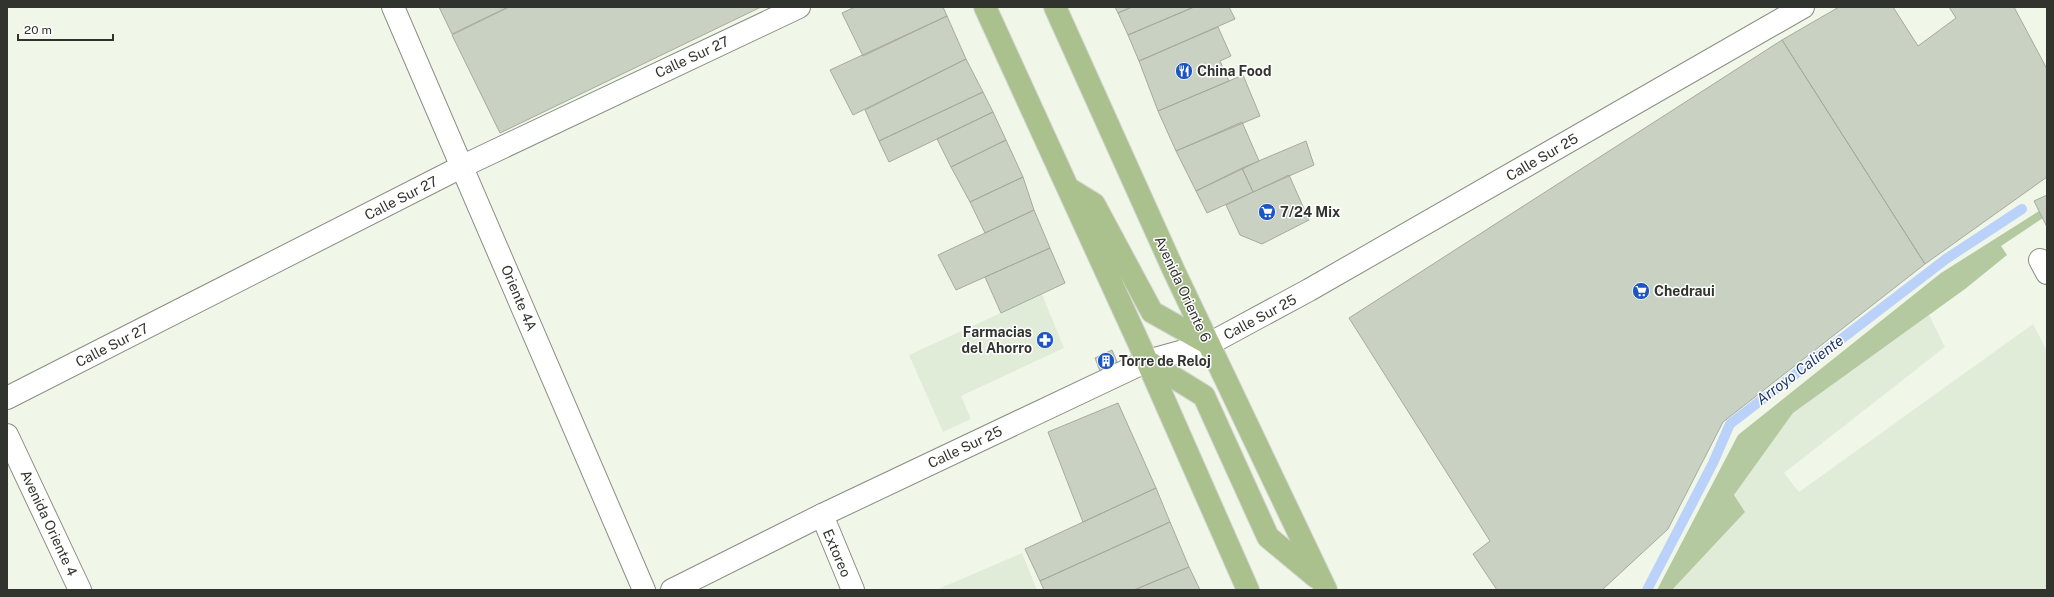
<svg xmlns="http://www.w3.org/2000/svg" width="2054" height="597" viewBox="0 0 2054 597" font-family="'Public Sans',sans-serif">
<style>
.built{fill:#e1ecd8}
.green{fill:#b4c9a0}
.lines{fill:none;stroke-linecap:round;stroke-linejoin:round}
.stream{stroke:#bad1fa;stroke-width:10}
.building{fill:#c9d1c3;stroke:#a5ac9f}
.street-casing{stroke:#888f82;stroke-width:24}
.secondary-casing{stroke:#888f82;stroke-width:24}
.primary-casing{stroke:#d6d6d5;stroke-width:24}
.street{stroke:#fff;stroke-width:22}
.secondary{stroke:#fff;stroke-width:22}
.primary{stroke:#aac18e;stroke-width:22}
.labels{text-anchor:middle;stroke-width:3;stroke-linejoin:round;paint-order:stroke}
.street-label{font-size:14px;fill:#31332e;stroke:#fff}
.poi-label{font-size:14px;font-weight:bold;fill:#31332e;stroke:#fff;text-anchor:start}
.water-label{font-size:15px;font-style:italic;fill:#1f396a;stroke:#fff}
</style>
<rect width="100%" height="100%" fill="#f0f7e9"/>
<path class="built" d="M1042,294L1064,348L961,396L971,419L943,432L909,355Z
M1929,315L1945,347L1784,473L1799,492L2033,324L2047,351V590H1672L1745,512L1734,495L1793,413Z
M1022,553L1037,590H936Z"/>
<path class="green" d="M2039,211L2046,216L2001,246L2007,255L1965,289L1793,413L1734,495L1745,512L1672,590H1657L1738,435L1941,273Z"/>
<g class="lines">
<path class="stream" d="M1647,590L1713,463L1730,424L1946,259L2022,209"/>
</g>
<path class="building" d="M439,7H508L452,34Z
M509,7H761L500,133L452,35Z
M855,7H943L947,16L863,56L842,13Z
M1115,7H1132L1118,13Z
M1132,7H1194L1128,35L1118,13Z
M1194,7H1229L1235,19L1139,61L1128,35Z
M1839,7H1893L1918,46L1956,18L1949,7H2014L2047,69V177L1925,264L1782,40Z
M947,16L966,59L853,115L830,70Z
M1218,27L1231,56L1220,61L1229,81L1158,111L1139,61Z
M1782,40L1925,264L1723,422L1668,529L1602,590H1497L1473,554L1490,541L1349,318Z
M966,59L983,92L879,141L865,110Z
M1243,75L1260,116L1176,151L1158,111Z
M983,92L993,112L889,162L879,141Z
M993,112L1006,140L951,167L937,139Z
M1242,122L1259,161L1196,191L1176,151Z
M1006,140L1023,177L970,202L951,167Z
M1306,141L1314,165L1253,192L1242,168Z
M1242,168L1253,192L1207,213L1196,191Z
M1289,175L1309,220L1262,244L1240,235L1226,205Z
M1023,177L1034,210L985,233L970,202Z
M2047,195V227L2034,201Z
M1034,210L1050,248L956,290L938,255Z
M1050,248L1065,283L1001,313L985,277Z
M1112,350L1118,364L1100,371L1095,358Z
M1118,403L1156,488L1083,522L1048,432Z
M1156,488L1170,522L1040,581L1025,549Z
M1170,522L1189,567L1134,590H1044L1040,581Z
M1189,567L1200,590H1134Z"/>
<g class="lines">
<defs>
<path id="street" d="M393,7L644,590
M2040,260L2047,273
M1147,361L1209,344L1309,290L1803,7
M7,435L80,590
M822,515L853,590"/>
<path id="secondary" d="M7,398L463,166L799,7
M672,590L822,515L1147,361"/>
<path id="primary" d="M985,7L1147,361L1248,590
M1055,7L1174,271L1326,590
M1068,188L1094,204L1152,312L1209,344
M1147,361L1204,396L1268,537L1316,577"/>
</defs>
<use href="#street" class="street-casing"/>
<use href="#secondary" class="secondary-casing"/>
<use href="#primary" class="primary-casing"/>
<use href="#street" class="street"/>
<use href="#secondary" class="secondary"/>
<use href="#primary" class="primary"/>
</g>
<defs>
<symbol id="restaurant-disc" viewBox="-11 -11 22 22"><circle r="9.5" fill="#1d55c2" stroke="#fff"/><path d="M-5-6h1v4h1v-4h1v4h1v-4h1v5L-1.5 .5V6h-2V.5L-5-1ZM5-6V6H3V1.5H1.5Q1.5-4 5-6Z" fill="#fff"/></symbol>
<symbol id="supermarket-disc" viewBox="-11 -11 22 22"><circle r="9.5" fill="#1d55c2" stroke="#fff"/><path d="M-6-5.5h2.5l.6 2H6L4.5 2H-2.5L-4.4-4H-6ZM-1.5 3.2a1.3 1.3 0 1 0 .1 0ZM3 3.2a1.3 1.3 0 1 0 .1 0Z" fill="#fff"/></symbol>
<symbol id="pharmacy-disc" viewBox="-11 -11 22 22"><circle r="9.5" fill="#1d55c2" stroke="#fff"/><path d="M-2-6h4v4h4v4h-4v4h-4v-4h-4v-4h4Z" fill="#fff"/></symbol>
<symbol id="building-disc" viewBox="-11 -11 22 22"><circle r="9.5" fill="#1d55c2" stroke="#fff"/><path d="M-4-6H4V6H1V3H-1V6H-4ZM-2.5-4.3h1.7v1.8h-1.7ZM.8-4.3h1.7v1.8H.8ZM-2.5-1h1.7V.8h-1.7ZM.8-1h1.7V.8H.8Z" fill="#fff"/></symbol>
</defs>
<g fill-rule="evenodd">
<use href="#restaurant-disc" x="1174" y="61" width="20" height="20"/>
<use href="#supermarket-disc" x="1257" y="202" width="20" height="20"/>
<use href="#supermarket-disc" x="1631" y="281" width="20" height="20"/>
<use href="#pharmacy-disc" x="1035" y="330" width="20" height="20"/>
<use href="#building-disc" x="1096" y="351" width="20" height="20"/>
</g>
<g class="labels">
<g class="street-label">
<text transform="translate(692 57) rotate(-25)" y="5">Calle Sur 27</text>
<text transform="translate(1542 157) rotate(-30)" y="5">Calle Sur 25</text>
<text transform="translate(401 198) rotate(-27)" y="5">Calle Sur 27</text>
<text transform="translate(1183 289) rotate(65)" y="5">Avenida Oriente 6</text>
<text transform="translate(519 298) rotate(67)" y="5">Oriente 4A</text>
<text transform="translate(1260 317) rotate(-28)" y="5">Calle Sur 25</text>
<text transform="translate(112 345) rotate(-27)" y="5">Calle Sur 27</text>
<text transform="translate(965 447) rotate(-25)" y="5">Calle Sur 25</text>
<text transform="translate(49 523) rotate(65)" y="5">Avenida Oriente 4</text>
<text transform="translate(837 553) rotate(67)" y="5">Extoreo</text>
</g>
<g class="poi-label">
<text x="1197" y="76">China Food</text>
<text x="1280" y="217">7/24 Mix</text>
<text x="1654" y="296">Chedraui</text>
<text x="1032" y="337" text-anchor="end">Farmacias<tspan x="1032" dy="16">del Ahorro</tspan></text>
<text x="1119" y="366">Torre de Reloj</text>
</g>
<g class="water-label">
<text transform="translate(1800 370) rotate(-37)" y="5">Arroyo Caliente</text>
</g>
</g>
<rect width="2054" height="597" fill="none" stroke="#31332e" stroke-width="16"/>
<path d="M18 34v6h95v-6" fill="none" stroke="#31332e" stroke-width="2"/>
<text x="24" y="34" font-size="12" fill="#31332e" stroke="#ffffff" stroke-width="3" paint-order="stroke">20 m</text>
</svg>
